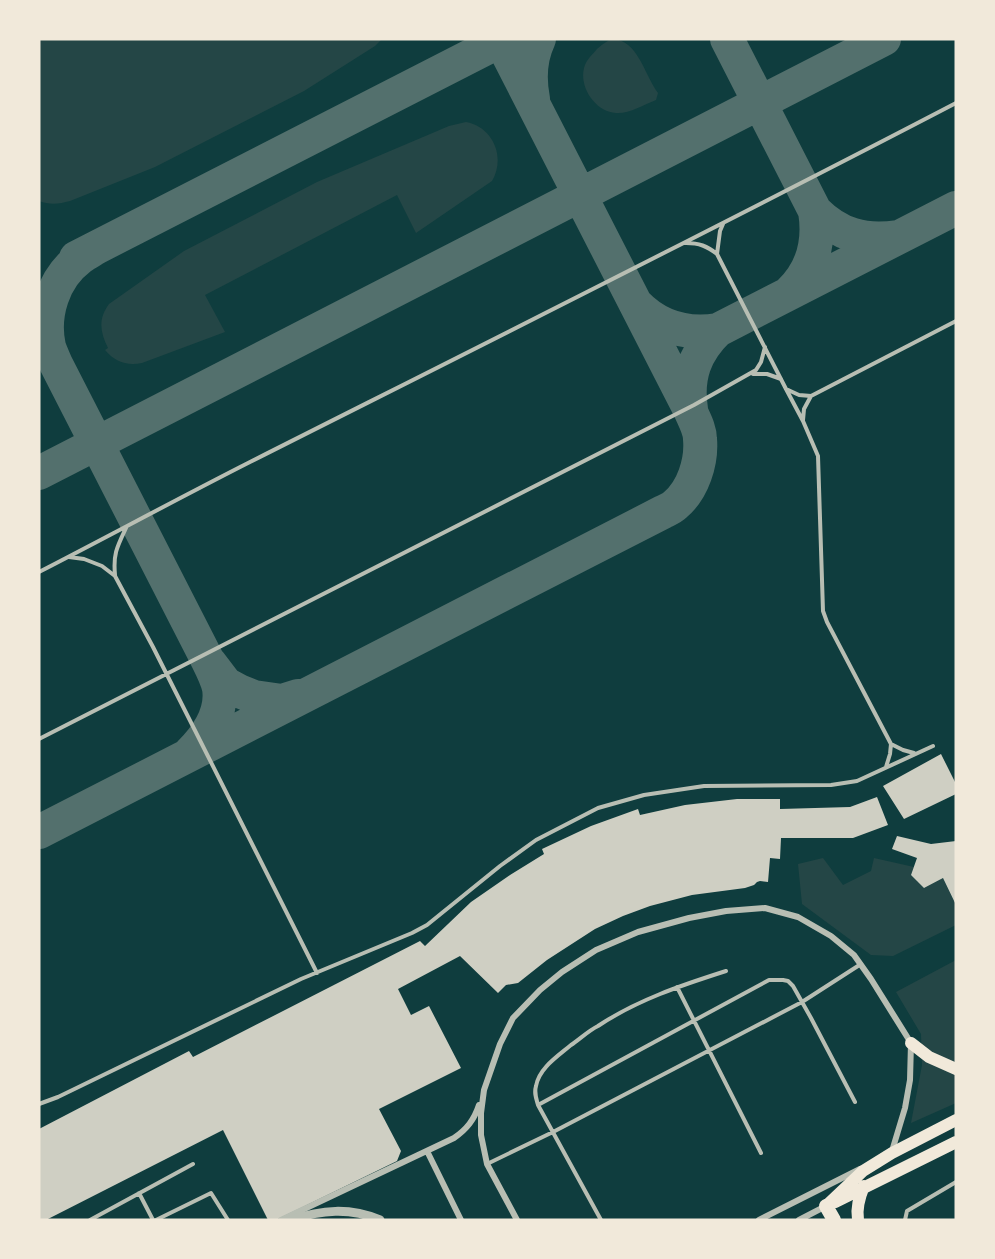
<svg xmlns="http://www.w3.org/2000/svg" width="995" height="1259" viewBox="0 0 995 1259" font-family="Raleway,sans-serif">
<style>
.green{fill:#244646}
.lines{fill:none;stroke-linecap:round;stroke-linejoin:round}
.taxiway{stroke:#53706d;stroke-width:34}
.building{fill:#cfcfc3}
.service{stroke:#b8beb3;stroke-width:4}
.minor{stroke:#b8beb3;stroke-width:6}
.tertiary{stroke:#b8beb3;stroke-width:9}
.primary{stroke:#f1e9da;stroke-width:12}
.motorway{stroke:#f1e9da;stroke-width:14}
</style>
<rect width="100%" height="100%" fill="#0f3d3e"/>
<path class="green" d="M39,39H382L375,46L304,91L155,167L70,201C59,204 50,205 39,201Z
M613,39C638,40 645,76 658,93L656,100C643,105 629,114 616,113C596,112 579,88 584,68C586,60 592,55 597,49C602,45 606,41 613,39Z
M466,122C493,127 506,157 492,181L416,233L397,195L205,295L225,332L142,363C127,366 115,362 105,350L108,348C100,332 98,319 109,304L184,251L317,182L449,126Z
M823,858L843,885L871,871L874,858L914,867L911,875L924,888L943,878L956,905V925L893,956L871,955L802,904L798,864Z
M956,960V1103L911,1123L922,1065L921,1034L896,992Z"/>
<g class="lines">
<path class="taxiway" d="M727,39L815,211C820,242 813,270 790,292
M533,99C529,78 530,58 539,39
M815,211C839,235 864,242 898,237
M96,248C91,251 85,254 80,258C53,278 42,315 49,347C51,353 54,359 56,364L208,661C212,669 217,679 219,688C223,714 207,736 190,753
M76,258L504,39
M636,304C658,327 687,335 718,330L956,208
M691,409C686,377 695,352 718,330
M39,473L884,39
M210,663L226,684L239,691L254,697L282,701L298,696
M39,832L663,512C667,510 672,508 675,505C693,490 702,462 700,439C700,430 695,421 691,412L500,39"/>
</g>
<path class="building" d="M941,754L956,784V794L904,819L883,786Z
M877,797L888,825L853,838H781L780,859L770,858L768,882L760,881L757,882L754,885L745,888L692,895L650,906L623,916L595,929L547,960L518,983L506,985L498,993L460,956L398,989L411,1015L429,1006L461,1068L379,1109L401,1151L397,1161L276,1220H268L223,1130L46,1220H39V1129L189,1051L193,1057L420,941L425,946L471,902L510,875L544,854L542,849L591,826L638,809L640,815L685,805L737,799H780V809L850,807Z
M897,836L931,844L956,841V905L943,878L924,888L911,875L917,858L892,849Z"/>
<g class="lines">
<path class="service" d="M723,224L720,231L717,254L786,389L799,395L811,396L956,321
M686,243C699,243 707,246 717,254
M753,374H767L781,379
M786,389L803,421L818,456L823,611L827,622L891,744L890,754L886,767
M803,420L804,409L811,396
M69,557L84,559L102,566L115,576L153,647L317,973
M39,572C109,536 179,498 250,462C486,343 722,225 956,103
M115,575C113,554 117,547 126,528
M39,739L694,405L756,370L761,362L765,347
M891,744L903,750L914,753
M677,987L761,1153
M39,1104L58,1097L301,979L412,933L427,925L500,866L536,840L598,808L644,795L704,786L831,785L857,781L933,746
M538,1105L769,980H783L788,981L793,986L811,1018L855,1102
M487,1164L553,1132L802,1002L861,964
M139,1193L153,1220
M90,1220L193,1164
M156,1220L211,1193L228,1220
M601,1220L538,1105C536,1098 534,1093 536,1086C539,1068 558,1056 571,1045C580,1039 588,1031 598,1026C637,1000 682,985 726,971
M905,1220L907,1211L956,1182"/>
<path class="minor" d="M427,1151L461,1220
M281,1220L454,1138C467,1129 474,1120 479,1105
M517,1220L487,1164L481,1135V1113L484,1090L500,1044L513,1018L540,990L562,972L596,950L638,932L689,918L726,911L765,908L798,917L831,936L854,955L871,979L911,1043L910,1080L905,1108L892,1151
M759,1220L860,1169
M799,1220L826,1206"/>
<path class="tertiary" d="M290,1220C322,1210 349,1207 380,1220"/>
<path class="primary" d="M911,1043L929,1057L956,1069
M835,1202L956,1142
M826,1206L863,1171L892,1153L956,1120
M858,1220C856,1208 859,1198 864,1186"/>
<path class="motorway" d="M826,1206L834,1220"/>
</g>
<rect width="995" height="1259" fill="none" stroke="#f1e9da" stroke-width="81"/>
</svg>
